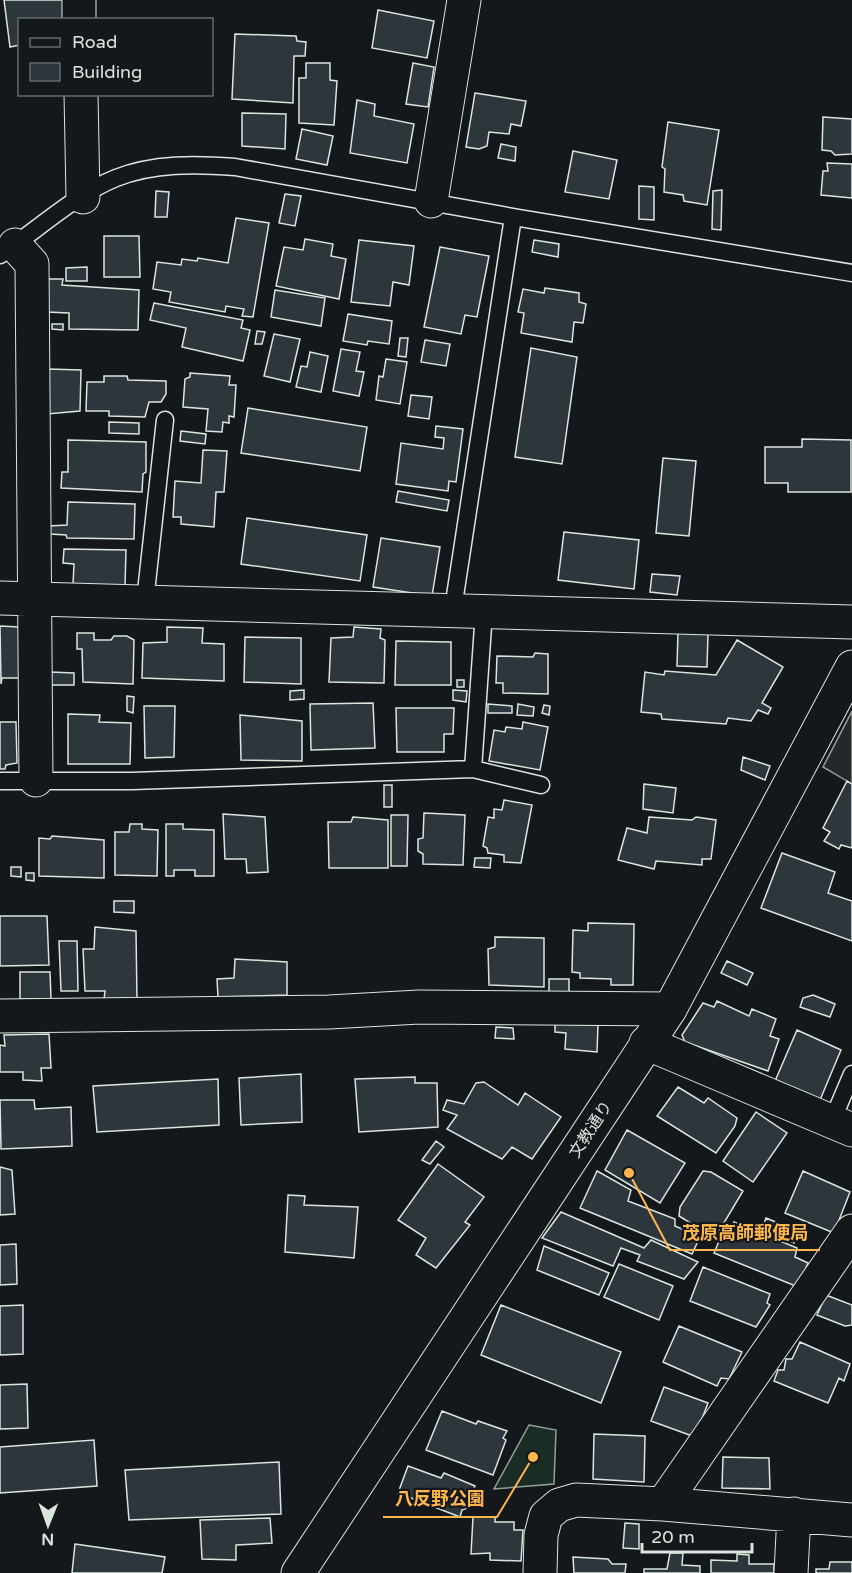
<svg xmlns="http://www.w3.org/2000/svg" width="852" height="1573" viewBox="0 0 852 1573" font-family="'Varela Round','Noto Sans JP',sans-serif">
<style>
.green{fill:#1a2d24;stroke:#939e99;stroke-width:1.5}
.parking{fill:#24282b;stroke:#939e99;stroke-width:1.5}
.building{fill:#2c363c;stroke:#d8e6dc;stroke-width:1.5}
.lines{fill:none;stroke-linecap:round;stroke-linejoin:round}
.lane-casing{stroke:#d8e6dc;stroke-width:19}
.street-casing{stroke:#d8e6dc;stroke-width:35}
.secondary-casing{stroke:#d8e6dc;stroke-width:35}
.lane{stroke:#14181c;stroke-width:16}
.street{stroke:#14181c;stroke-width:33}
.secondary{stroke:#14181c;stroke-width:33}
.labels{text-anchor:middle;stroke-width:4.5;stroke-linejoin:round;paint-order:stroke}
.street-label{font-size:16px;fill:#d8e6dc;stroke:#14181c}
.leader{fill:none;stroke:#ffb74d;stroke-width:2}
.callout-dot{fill:#ffb74d;stroke:#14181c;stroke-width:2}
.callout-label{font-size:18px;text-anchor:middle;font-weight:bold;fill:#ffb74d;stroke:#14181c;stroke-width:4.5;stroke-linejoin:round;paint-order:stroke}
</style>
<rect width="100%" height="100%" fill="#14181c"/>
<path class="green" d="M529,1425L556,1430L554,1484L494,1489Z"/>
<path class="parking" d="M852,711V784L823,767Z"/>
<path class="building" d="M4,0H64V20H20V45L10,47Z
M378,10L434,21L427,58L372,48Z
M235,34L296,36L297,41L306,42L305,56H294L293,103L232,99Z
M306,63H330V80L337,81L334,125L299,123V78H306Z
M413,63L434,67L428,107L406,104Z
M475,93L526,101L521,126L511,124L509,134L489,132L487,146L479,149L466,147Z
M357,100L375,104L374,116L414,124L407,163L350,153Z
M242,113L286,114L285,149L242,146Z
M823,117L852,119V154L835,155L831,151L822,150Z
M668,122L719,130L707,205L684,201L683,195L664,192L665,169L662,167Z
M302,129L333,136L327,165L296,159Z
M501,144L516,147L515,161L498,158Z
M573,151L617,160L609,199L565,192Z
M827,163L852,164V198L821,195L823,171H828Z
M639,186L654,187V220L639,219Z
M722,190L721,230L712,229L713,191Z
M156,191L169,192L167,217H155Z
M285,194L301,196L295,226L279,223Z
M236,218L269,223L253,317L242,316L244,309L226,306L225,312L169,302L171,292L153,289L157,262L181,265L182,259L197,261L198,258L228,263Z
M104,236H139L140,277H104Z
M305,239L333,244L331,256L346,259L339,299L276,286L284,247L303,250Z
M359,240L414,246L409,285L393,282L390,306L351,302Z
M534,240L559,244L558,257L532,252Z
M440,247L489,256L477,317L465,315L461,334L424,327Z
M87,267V281H66V268Z
M46,279H63L62,285L139,290L138,330L69,329V313L46,312Z
M545,288L579,293V302L586,304L583,323L574,322L572,342L521,333L524,313L518,312L523,289L544,293Z
M275,290L325,298L321,326L271,317Z
M154,303L243,320L241,328L250,330L243,361L182,347L186,328L150,320Z
M348,314L392,321L389,344L368,341L367,345L343,341Z
M52,324H63V330L52,329Z
M257,331L265,332L262,344H255Z
M274,334L300,339L290,382L264,376Z
M400,338H408L406,357L398,356Z
M425,340L450,344L446,366L421,362Z
M531,348L577,357L562,464L515,457Z
M341,349L360,352L356,371L364,372L359,396L333,391Z
M310,352L328,356L321,392L296,387L301,366L307,367Z
M386,359L407,362L400,404L376,400L379,376L383,377Z
M48,369L81,370L80,411L47,414Z
M190,373L230,376L229,385H236L234,417L229,416V423L223,422L222,432L206,431L208,409L183,407L185,379L190,377Z
M104,376H127L128,380L166,381V394L161,402H149L145,417L109,416V411H86L87,382H104Z
M411,395L432,397L429,419L408,416Z
M248,408L367,427L360,471L241,453Z
M109,422L139,423V434L109,433Z
M436,426L463,429L456,482L449,481L448,491L396,484L401,443L443,449L444,438L435,437Z
M181,431L206,434L205,444L180,441Z
M802,439L851,440V492H788V483H765V447H802Z
M68,440L146,442V472L143,474L142,492L61,488L62,472H68Z
M203,450L227,451L224,492H216L214,527L181,524V517H173L175,481L201,483Z
M663,458L696,461L689,536L656,533Z
M398,491L449,500L447,511L396,502Z
M68,502L135,504L134,539L67,538L66,535L50,534L49,526L67,525Z
M247,518L367,535L360,581L241,564Z
M564,532L639,540L634,589L558,580Z
M381,538L440,547L432,596L373,587Z
M64,549L126,550L125,586L73,585L74,564L63,563Z
M652,574L680,576L677,595L650,592Z
M0,626L19,627V678H2L1,684Z
M167,627L203,628L202,643L224,644V681L142,678L143,643L167,642Z
M354,627L381,629L380,638L385,640L384,683L329,682L331,638L353,637Z
M678,632L708,634L707,667L677,666Z
M77,633H94V640H111L114,636H127L134,640L133,684L83,682L82,649H77Z
M245,637L301,638V684L244,682Z
M737,640L783,667L762,703L771,708L768,714L758,710L751,721L728,718L726,724L662,719L661,714L641,712L645,672L664,675L665,671L716,675Z
M396,641L451,642V685H395Z
M535,653L548,654V694L503,693V683H496L497,656L533,657Z
M50,672L74,673V685H50Z
M457,680H464V687H457Z
M304,690V699L290,700V691Z
M453,690L467,691L466,702L453,700Z
M127,696L134,697L133,713L127,711Z
M373,703L375,748L311,750L310,704Z
M488,704L512,706V713H488Z
M518,704L534,707L533,716L517,715Z
M544,705L550,706L549,715L542,713Z
M144,706H175L174,757L145,758Z
M396,708H454L453,734H444V752H397Z
M68,714L100,715L99,722L131,723L130,764H68Z
M240,715L302,721V761L241,760Z
M0,722H16L17,763L6,765L5,769H0Z
M523,722L548,727L540,770L489,761L494,730L505,732L506,727L522,729Z
M743,757L770,766L765,780L741,770Z
M847,781L852,784V848L841,845L839,849L824,841L830,832L823,828Z
M644,784L676,788L673,813L643,809Z
M384,785H392V807H384Z
M504,800L532,805L521,863L504,862V855L488,853L487,848L483,846L488,817L494,818V809L502,810Z
M424,813L465,815L463,865L423,864V854L418,851V839L423,838Z
M223,814L265,817L268,872L247,873L246,859H225Z
M391,815H408L407,866H391Z
M353,817L388,820V868H329L328,822H351Z
M649,817L692,820L696,817L716,820L711,859H702V865L656,861L654,869L618,860L627,828L647,833Z
M130,824H142V829L158,830L157,876L115,875V832H129Z
M166,824H183V829L214,830V876H195V870H174V876H166Z
M52,836L104,840V878L39,876V838L50,839Z
M782,853L835,872L828,893L852,901V941L761,908Z
M475,858H491L490,868L474,867Z
M11,867H21V877L11,876Z
M26,873H34V881L26,880Z
M114,901H134V913L114,912Z
M0,916H47L49,965L0,966Z
M588,923L634,924L633,985H611V979L580,978V973L572,972L573,930L588,931Z
M95,927L136,931L137,1000H104L105,991H85L83,949H94Z
M495,937L544,938V987L489,985L488,949L495,947Z
M59,941H77L78,991H61Z
M235,959L287,962V995L218,997L217,979L234,978Z
M727,961L753,973L747,985L721,973Z
M20,972H50L51,999H20Z
M549,979H569V994H549Z
M813,995L835,1004L830,1017L800,1007L803,998Z
M717,1001L749,1016L752,1009L776,1019L770,1036L779,1039L768,1071L685,1042L682,1035L703,1003L714,1007Z
M555,1024L598,1025L597,1052L565,1049L566,1033L555,1032Z
M496,1027L513,1028L514,1039L495,1038Z
M797,1030L841,1050L820,1100L775,1081Z
M49,1034L51,1068H41L42,1081L23,1080V1072H0V1045L5,1046L4,1035Z
M301,1074L302,1122L241,1125L239,1078Z
M415,1077V1083H437L438,1127L359,1132L355,1079Z
M218,1079L219,1125L97,1132L93,1086Z
M484,1082L518,1105L525,1093L561,1117L532,1159L512,1147L502,1159L447,1129L457,1115L443,1110L447,1100L464,1104L476,1083Z
M678,1087L704,1103L708,1098L737,1118L735,1126L716,1153L657,1116Z
M0,1100H34L35,1109L71,1107L72,1146L1,1149Z
M756,1112L787,1133L753,1182L723,1161Z
M627,1130L685,1163L660,1203L605,1170Z
M436,1141L444,1147L430,1164L422,1160Z
M438,1164L484,1197L465,1222L470,1225L436,1268L416,1255L426,1238L398,1220Z
M0,1167L12,1170L15,1214L0,1215Z
M597,1171L631,1190L628,1201L675,1219V1226L700,1237L692,1254L580,1208Z
M703,1171L711,1172L743,1191L715,1238L679,1216L680,1207Z
M803,1171L850,1192L834,1233L785,1213Z
M288,1195L305,1196L304,1205L358,1207L354,1258L285,1252Z
M561,1212L644,1248L651,1240L698,1262L684,1279L637,1261L640,1255L621,1248L613,1266L542,1238Z
M766,1218L798,1231L794,1243L762,1229Z
M734,1222L797,1248L795,1257L808,1263L798,1287L714,1253L722,1234L727,1235Z
M16,1244L17,1284L0,1285V1245Z
M544,1246L609,1273L599,1295L537,1270Z
M619,1264L673,1286L659,1320L604,1297Z
M703,1267L770,1294L767,1303L770,1305L756,1327L690,1301Z
M826,1295L852,1305V1325L845,1326L817,1315Z
M23,1305V1354L0,1355V1306Z
M501,1305L621,1352L601,1403L481,1355Z
M679,1326L742,1352L729,1379L721,1378L717,1386L663,1362Z
M800,1342L850,1364L844,1381L839,1378L828,1403L774,1381L778,1370H784L786,1359H792Z
M27,1384L28,1428L0,1429V1385Z
M664,1387L708,1403L695,1437L651,1421Z
M442,1411L476,1424L478,1421L507,1431L503,1438L506,1440L493,1475L426,1450Z
M594,1434L645,1436L644,1482L593,1479Z
M94,1440L97,1486L0,1493V1447Z
M723,1457L769,1458L770,1489L722,1488Z
M279,1462L281,1514L129,1520L125,1470Z
M408,1466L441,1478L444,1473L475,1486L467,1508L462,1510L460,1517L398,1493Z
M473,1517H495V1522H514V1530H523L521,1561L490,1560V1553L471,1554Z
M270,1518L272,1543L236,1545V1560L202,1559L200,1520Z
M625,1523L639,1524V1549L623,1548Z
M75,1544L165,1557L162,1573H72Z
M670,1553H683L682,1565L700,1566V1573H644V1569H667Z
M737,1554L749,1555V1564H774V1573H711V1560L737,1561Z
M573,1557L608,1559L612,1564H626L625,1573H574Z
M830,1562H852V1573H816V1569H829Z"/>
<g class="lines">
<defs>
<path id="lane" d="M0,255C36,231 76,194 116,178C154,163 196,164 235,167L513,217L852,273
M145,601L165,420
M453,609L513,217
M473,769L541,785
M0,781H132L473,769L484,612
M832,1121L852,1074"/>
<path id="street" d="M79,0V20
M81,94L83,197
M431,201L464,0
M15,245L32,264L36,780
M0,598L852,622
M0,1016L329,1012L419,1007L670,1009
M646,1043L852,1130
M663,1504L852,1231
M540,1573L541,1535L546,1516L559,1505L576,1500L663,1504L852,1520
M791,1573L794,1514"/>
<path id="secondary" d="M298,1573L670,1009L852,667"/>
</defs>
<use href="#lane" class="lane-casing"/>
<use href="#street" class="street-casing"/>
<use href="#secondary" class="secondary-casing"/>
<use href="#lane" class="lane"/>
<use href="#street" class="street"/>
<use href="#secondary" class="secondary"/>
</g>
<g class="labels">
<g class="street-label">
<text transform="translate(590 1129) rotate(-57)" y="6">文教通り</text>
</g>
</g>
<path class="leader" d="M629 1173L670 1250H820M533 1457L497 1517H383"/>
<g class="callout-dot">
<circle cx="629" cy="1173" r="6"/>
<circle cx="533" cy="1457" r="6"/>
</g>
<g class="callout-label">
<text x="745" y="1239">茂原高師郵便局</text>
<text x="440" y="1505">八反野公園</text>
</g>
<rect x="18" y="18" width="195" height="78" fill="#14181c" stroke="#626a69" stroke-width="1.5"/>
<rect x="30" y="38" width="30" height="9" fill="#14181c" stroke="#626a69" stroke-width="1.5"/>
<text x="72" y="48" font-size="18" fill="#d8e6dc">Road</text>
<rect x="30" y="63" width="30" height="18" fill="#2c363c" stroke="#626a69" stroke-width="1.5"/>
<text x="72" y="78" font-size="18" fill="#d8e6dc">Building</text>
<g transform="translate(48 1525) rotate(181)" stroke="#14181c" stroke-width="4.5" paint-order="stroke">
<path d="M0-4.5L10 22L0 15L-10 22Z" fill="#d8e6dc"/>
<text y="-9" font-size="16" font-weight="bold" text-anchor="middle" fill="#d8e6dc">N</text>
</g>
<path d="M642 1543v9h110v-9" fill="none" stroke="#d8e6dc" stroke-width="3"/>
<text x="651" y="1543" font-size="18" fill="#d8e6dc" stroke="#14181c" stroke-width="4.5" paint-order="stroke">20 m</text>
</svg>
